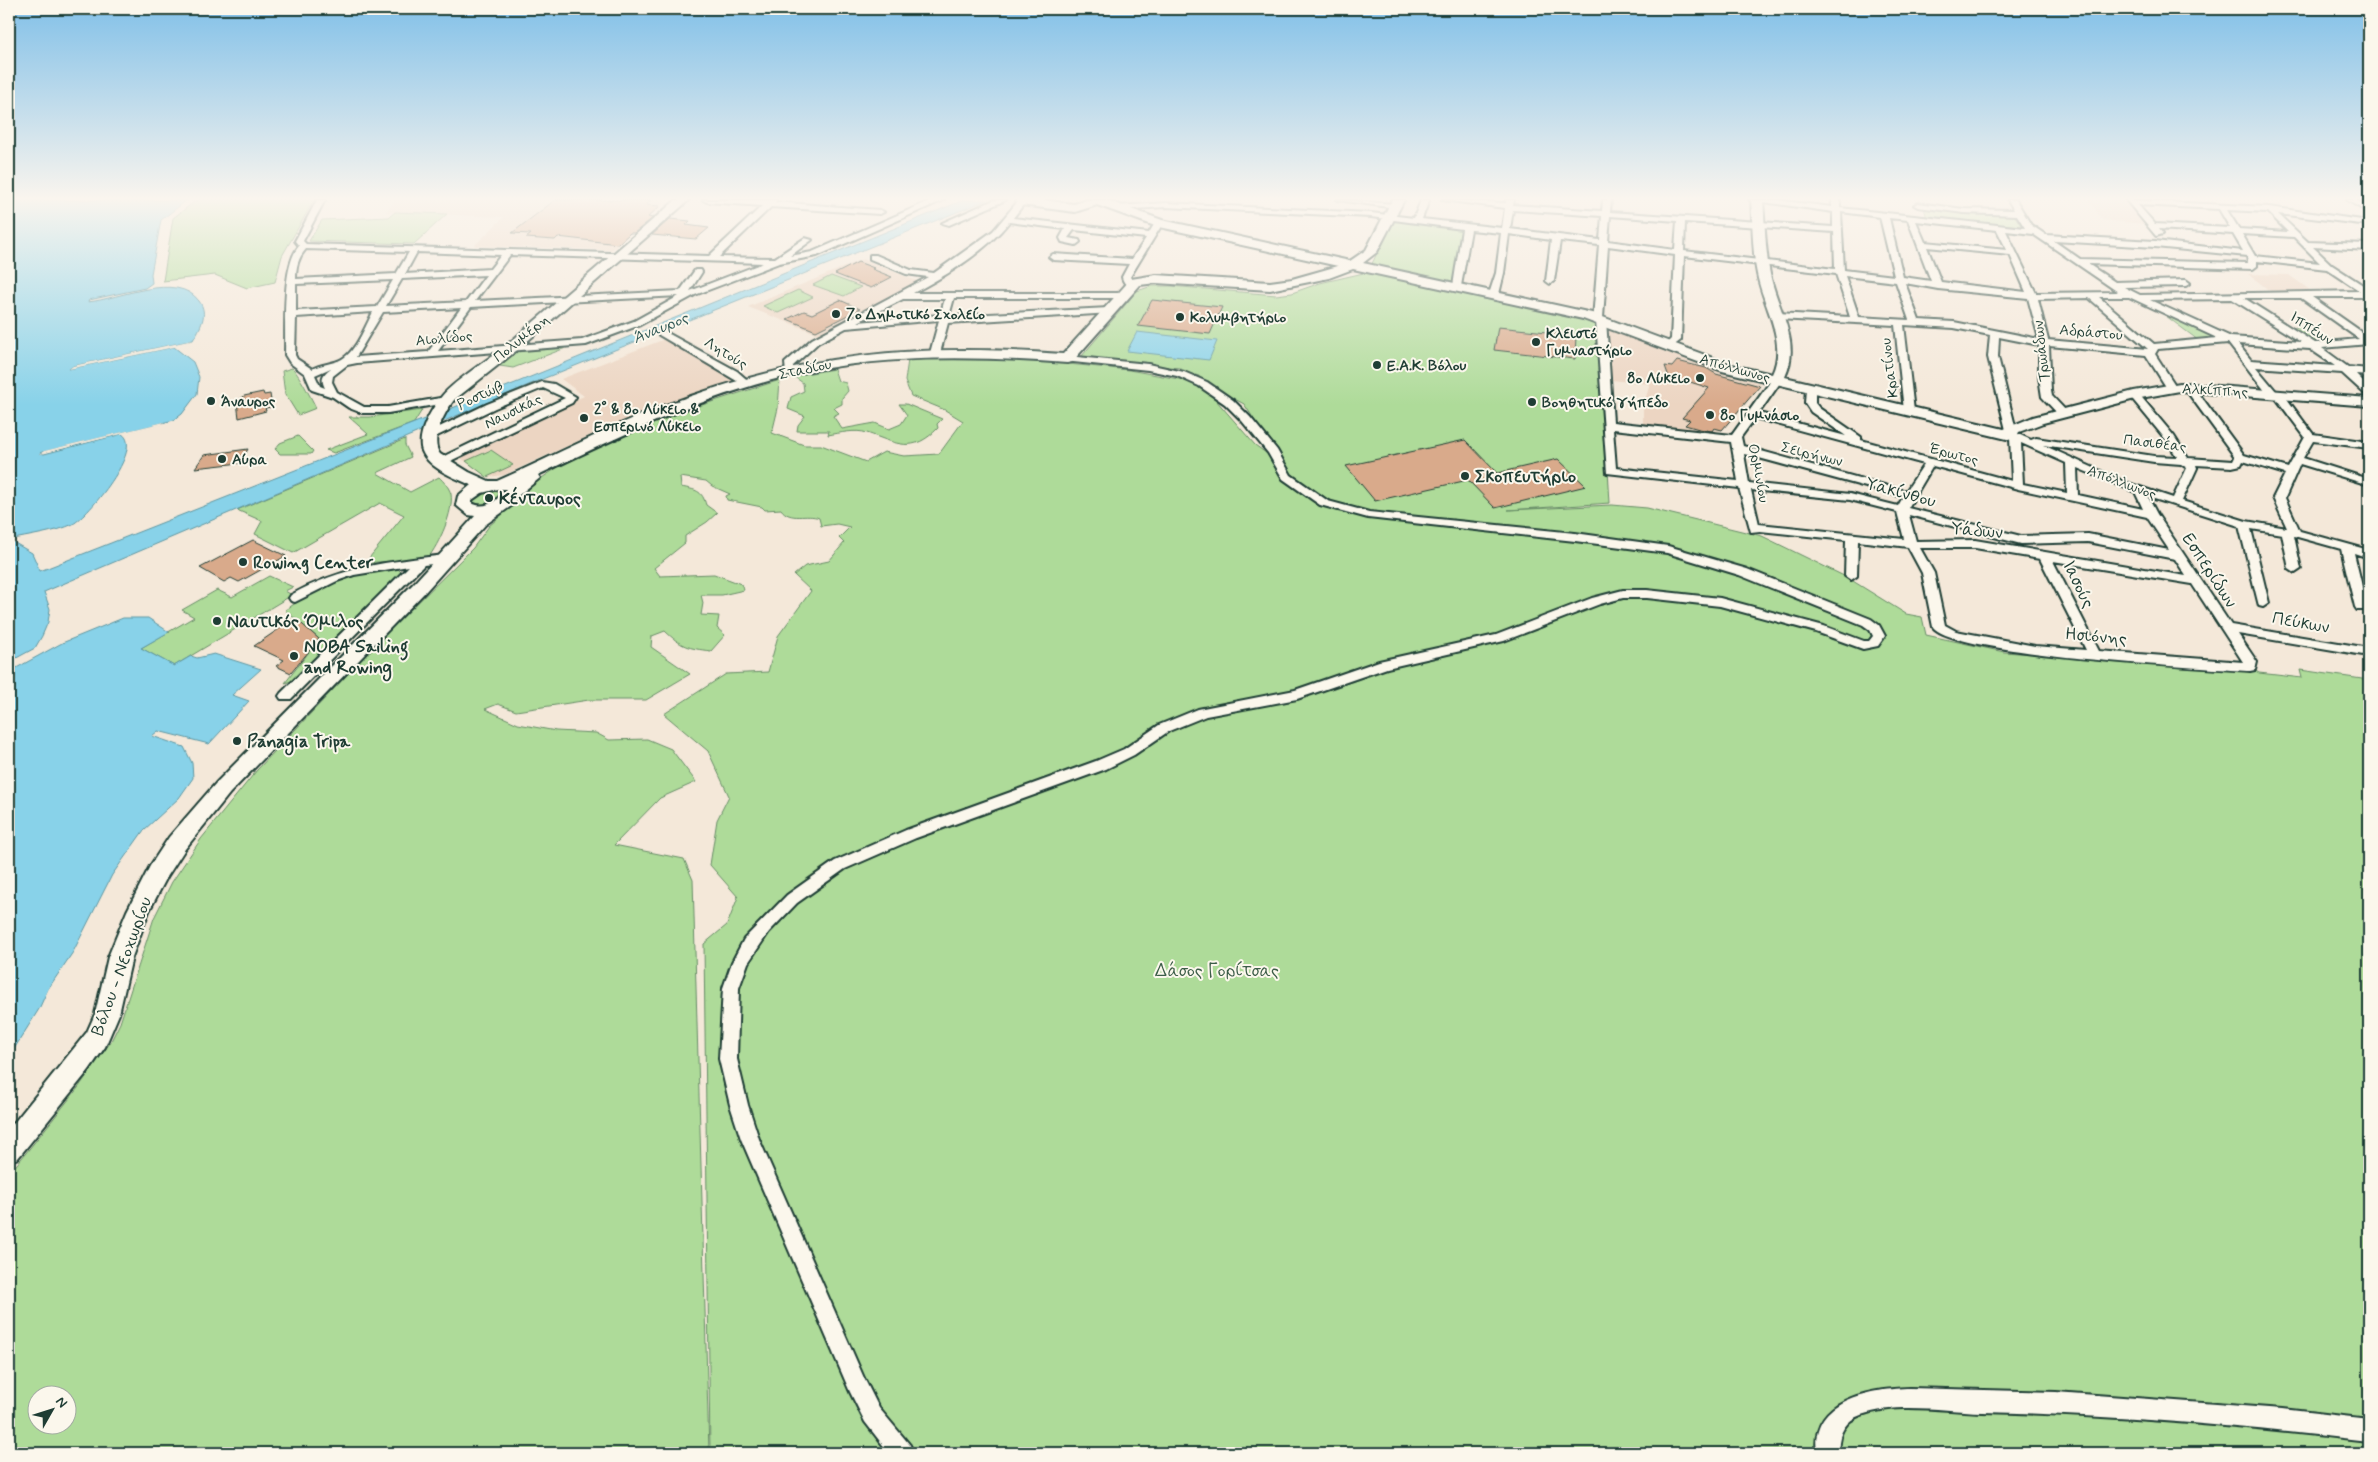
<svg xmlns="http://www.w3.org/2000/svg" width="2378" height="1462" viewBox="0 0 2378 1462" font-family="Mynerve,sans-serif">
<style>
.built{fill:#ecd5c2}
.green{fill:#aedb99;stroke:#668c66;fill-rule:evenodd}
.water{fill:#88d2e9;stroke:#5e96a1}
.pier{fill:#f4e8d9}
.building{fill:#d9aa8b;stroke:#1f3d34}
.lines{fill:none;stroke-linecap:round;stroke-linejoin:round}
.street-casing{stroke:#1f3d34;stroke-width:4}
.secondary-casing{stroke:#1f3d34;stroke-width:4}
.primary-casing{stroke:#1f3d34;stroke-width:4}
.street{fill:#fbf7ec;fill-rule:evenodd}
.secondary{fill:#fbf7ec;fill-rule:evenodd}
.primary{fill:#fbf7ec;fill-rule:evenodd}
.poi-dot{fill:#1f3d34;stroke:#fbf7ec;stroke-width:2}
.labels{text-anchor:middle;stroke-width:4;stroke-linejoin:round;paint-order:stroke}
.far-poi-label{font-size:15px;font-weight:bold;fill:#1f3d34;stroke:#fbf7ec;text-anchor:start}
.far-street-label{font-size:15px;fill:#1f3d34;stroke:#fbf7ec}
.far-water-label{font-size:16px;font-style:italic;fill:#345b58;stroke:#fbf7ec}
.poi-label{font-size:18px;font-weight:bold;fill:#1f3d34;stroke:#fbf7ec;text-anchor:start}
.street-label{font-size:18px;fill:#1f3d34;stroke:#fbf7ec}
.park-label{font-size:18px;fill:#3c5d48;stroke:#fbf7ec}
</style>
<rect width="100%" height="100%" fill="#f4e8d9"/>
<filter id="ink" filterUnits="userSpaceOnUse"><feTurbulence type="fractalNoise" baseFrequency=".02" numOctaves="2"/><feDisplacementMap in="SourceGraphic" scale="10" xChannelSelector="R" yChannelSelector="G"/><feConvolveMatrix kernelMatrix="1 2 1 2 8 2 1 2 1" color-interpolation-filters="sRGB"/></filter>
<g filter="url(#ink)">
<path class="built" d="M395,200H669L612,250L474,246L504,217L386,212Z
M2089,200H2125L2144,224L2102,220Z
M863,259L919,282L818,334L748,307Z
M2248,274L2289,275L2314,293L2274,294Z
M1606,328L1686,360L1762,384L1722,430L1710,433L1643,426V407L1650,384L1611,380Z
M665,339L736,380L665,405L604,429L504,475L487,477L458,456L584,396L561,379Z"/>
<path class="green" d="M197,200H314L282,256L275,282L247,288L215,275L163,281L173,218Z
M1924,207L2014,215L2024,230L1927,219Z
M395,212L447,214L414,244L309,241L322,220L389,217Z
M1393,220L1464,227L1454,288L1599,321L1610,503L1508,510L1612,505L1647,508L1762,536L1848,578L1906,614L1922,617L1926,635L2004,652L2252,669L2259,673L2302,678L2300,670L2369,680V1453H710L704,944L727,925L738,897L710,865L717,820L729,796L708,751L664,714L726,674L768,672L778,636L811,591L794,575L805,566L829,561L844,543L839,538L850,527L837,524L821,526L819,518C807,513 790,522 781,509L765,510L762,507L727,500L726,496L730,494L712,486L706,481L680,477L681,487C696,490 702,490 706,505L717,513L707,522L685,536V543L654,568L660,576L714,574L741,584L744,590L722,595H701L703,603L701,615L719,616L717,628L725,635L711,651C687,648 682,647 665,631L652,636L651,647L690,674L646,700H589L516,711L498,704L485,709L518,724L556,731L596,733L609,740L647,739L671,749L696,782L660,798L614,845L684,859L693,880L709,1453H9V1174L78,1088L110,1043L120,1023L154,918L172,882L201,839L257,770L384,636L473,548L489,526L521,498L533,484L561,465L630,433L683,411L780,380L778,408L772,433L804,445H821L866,462L884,452L904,456L939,454L963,421L945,410L911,396L905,381L908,360L925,357L1017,359L1129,370L1184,380L1209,392L1255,445L1270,456L1285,480L1297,491L1324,497L1296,483L1244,404L1199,380V376L1180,371L1181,368L1084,359L1081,357L1137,291L1152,286H1170L1276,295L1292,293L1320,283L1368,272ZM38,1394H68V1424H38Z
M831,276L861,287L844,296L813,285Z
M798,290L813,297L778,313L763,306Z
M2158,310H2160L2219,339L2198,340Z
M2309,326L2331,341L2312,343L2289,328Z
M571,346L513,368L500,366L520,349Z
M292,368C297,371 313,401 316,408L298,415L285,394L282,371Z
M834,369L838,381L846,383L848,391L842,398V404L834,408L839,413L833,416L842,429L875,423L889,429L901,424L907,415L899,404H906L942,419L937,424L938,428C913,454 898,444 867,433C856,429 840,433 828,435L829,431H797L798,425L805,416L788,409L791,397L804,391L803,383L793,376Z
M422,410L414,423L334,453L326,450L368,434L349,417H370Z
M298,436L313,451L311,454H280L275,449L280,443Z
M405,439V445L411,457L377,473L410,492L439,477C444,482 449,487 451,494C454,511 439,544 428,558L365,563L404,515L380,503L293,553L255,534L262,521L237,510Z
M491,450L513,465L487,477L466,461Z
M500,488L506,491L489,507L473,506L471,499L475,494Z
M398,569L403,574L298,679L285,683L319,639L285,610L324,585L361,574Z
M269,576L293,587L285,591L292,595L174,666L141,648L194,617L182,610L217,590L232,597Z"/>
<path class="water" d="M9,200H187L161,220L151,274L152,283L145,288L89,300L88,302C119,299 177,271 199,301C209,314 200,328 193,340L73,366L69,369L174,347L193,362L199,377L197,394L182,414L174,420L42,452L40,453L44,454L122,434C145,448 88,516 73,524C57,532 27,536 9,540Z
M964,200H987L545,378L44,592L50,609L48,622L42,636L35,648L9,662V543L13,542L32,553L40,571L518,382Z
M1137,332L1217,341L1209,360L1127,351Z
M123,618H148L169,632L141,648L174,666L191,656L197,658L214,654L261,669L232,695L249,701L209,744L158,731L152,736L184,747L192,763L193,778L179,798L144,830L112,875L73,952L48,989L39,1009L9,1057V672L62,643Z"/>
<path class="pier" d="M193,340L174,347L69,369L73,366Z
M164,422L162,424L40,454L44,451Z"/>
<path class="building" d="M555,200H651L646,205L660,206L648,217L653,218L634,233H630L618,244L558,237L555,240L526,238L531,234L512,233Z
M670,219L690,221L686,225L709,228L696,239L652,235Z
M858,262L874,268L872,269L892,277L871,288L835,274Z
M840,300L860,309L816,331L787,319L804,311L812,314Z
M1152,300L1222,307L1210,334L1138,326Z
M1498,327L1576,335L1575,359L1494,350Z
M1677,361L1706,368L1716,374L1760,386L1722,430L1714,428L1712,431L1699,429L1685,425L1690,420L1682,418L1709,388L1687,381L1670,380L1665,366L1672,367Z
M263,392L264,395L270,394L272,407L265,408L266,411L239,418L237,402L244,396Z
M1465,440L1497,473L1558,459L1586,486L1495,508L1468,480L1375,501L1346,466Z
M248,449L240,463L195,468L204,455Z
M253,540L286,556L239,582L231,578L224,582L200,568Z
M295,618L319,639L291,673L276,666L284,660L254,646Z"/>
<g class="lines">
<defs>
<path id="street" d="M317,200H325L303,241L306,244L709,256L762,206L707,202L703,200H776L775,202L880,210L884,212L880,214L771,207L719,257L775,258L805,238L812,240L790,256L812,252L932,200H944L817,256L779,263L695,295L640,325L586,345L357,363L347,365L333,376L332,382L337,392L364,407H388L446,397L451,400L446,403L388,413H362L349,408L333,397L312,390L305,374L290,363L285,355C286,326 281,267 299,246L295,241ZM306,249L409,252L396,274L296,279C296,267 298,258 306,249ZM417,252L501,255L490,269L405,274ZM510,255L763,263L690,291L702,272L701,270H695L680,291L475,301ZM486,275L466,302L386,306L402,279ZM393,280L377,307L296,311V284ZM679,296L634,321L582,340L438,351L471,307ZM461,308L428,352L356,357L383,312ZM373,312C365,327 356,351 342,359C333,364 321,364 312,369L297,359L295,355L296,317ZM331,368C323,374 320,378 325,388L320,386L315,375Z
M994,200H1006L949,225L942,223Z
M1019,200H1027L1013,218L1149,233L1156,221L1163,223L1130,277L1136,284L1135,286C1128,288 1123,283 1122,277L1129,264L1053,260L1049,257L1053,254L1132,259L1146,238L1074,230L1068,238L1079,240L1080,242L1076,245L1062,242L1060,238L1065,229L1009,222C985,252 946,276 913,293H1126V297L1123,298H954L949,316L1109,308L1112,309V313L948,323L940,353L935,356L930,353L939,320L846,328L818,343L793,366L792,373H786L785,363L812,339L928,277L906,274L870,259V255H876L911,270L934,273L993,231ZM903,299H945L940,315L858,322Z
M1337,200L1396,204L1400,206L1396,208Z
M1421,200H1429L1422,219L1502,228L1505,208L1442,200L1506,203V200H1514L1513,205L1602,211L1603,200H1611L1610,212L1833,227V212L1749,200H1777L1832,207V200H1840V208L2025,228L2017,215L1964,213L1918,207L1914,205L1918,203L1964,209L2014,210L2008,200H2016L2031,225L2046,235L2155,241L2243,251L2233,234L2159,229L2163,234L2156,236L2126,200L2269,207L2369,221V225L2278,214L2308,242L2369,244V250L2313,247L2332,265L2369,289V297H2312L2369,337V344L2322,348L2348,367L2369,369V375L2356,374L2369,387V395L2365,394L2342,373L2256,367L2276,391L2282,392L2313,434L2369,442V448L2313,441L2303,458L2369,479V485L2300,464L2285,498L2300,531L2369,550V558L2354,553L2367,607L2365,610H2357L2355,607L2341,549L2294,536L2301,569L2295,573L2289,569L2282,534L2251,529L2269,603L2263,607L2259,606L2239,526L2148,497L2157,514L2231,625L2369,648V656L2238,634L2257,662L2255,670L2250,671C2204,668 1953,655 1933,627L1922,573L1908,547L1858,541L1857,576L1851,580L1845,576L1846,540L1760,531L1751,532L1739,488L1607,473L1596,321L1593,319L1599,245L1560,241L1554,281L1550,284L1546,281L1551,240L1509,234L1504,273L1499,294L1494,297L1489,294L1496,273L1501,233L1471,230L1461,286L1457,289L1453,286L1462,229L1371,217L1166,207L1115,210L1111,208L1115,206L1166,203L1371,213L1414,218ZM2138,205L2219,209L2230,228L2155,224ZM1513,210L1602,216L1600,240L1510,229ZM2227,210L2268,212L2288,232L2239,229ZM1841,212L1880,217L1894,276L1844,270ZM1610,216L1677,221L1675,250L1608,241ZM1889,218L1908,220L1931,281L1903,277ZM1916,221L1997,230L2007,250L1925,242ZM1685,222L1834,232L1835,269L1684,251ZM2006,231L2033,234L2118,292L2036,293ZM2242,234L2294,237L2320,263L2255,256ZM2054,241L2155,247L2247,256L2248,263L2080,259ZM1608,246L1675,255L1671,339L1663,347L1668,350L1681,340L1684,256L1836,274L1850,317L1777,313L1772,316L1777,319L1895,325L1904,411L1909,414L1914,411L1904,325L1954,328L1990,335L1988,357L2006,430L2008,432L2006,435L2010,438L2012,481L1861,440V437L1819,408L1815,403V386L1811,385L1806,388L1805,403L1811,412L1846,436L1759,413L1782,380L1777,377L1773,378L1732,435L1613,422L1606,320L1603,318ZM1927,247L2010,255L2026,292L1941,282ZM2257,261L2327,269L2360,291L2140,295L2124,287L2186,286L2190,283L2186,280L2115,282L2088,264L2253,269L2257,266ZM1845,276L1896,282L1909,320L1859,317ZM1905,283L1938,289L2028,298L2039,339L1954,322L1919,320ZM2099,297H2129L2217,338L2154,344ZM2089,298L2148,349L2048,340L2038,299ZM2244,298H2301L2359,339L2315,343ZM2232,299L2301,342L2231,337L2150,300ZM1999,337L2039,345V377L2042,397L2059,415L2063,416L2068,413L2052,396L2051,391L2049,346L2146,355L2168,390L2172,391L2177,388L2155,354L2158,349L2228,343L2269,396L2275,397L2305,437L2288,468L2244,455L2192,384L2188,383L2183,386L2235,457L2233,461L2188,458L2174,436L2138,393L2134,392L2129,395L2166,440L2177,457L2154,456L2036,438L2031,440L2014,432L2016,430L1998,357ZM2238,344L2310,349L2335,366L2251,360ZM1755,418L1924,464L1906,491L1743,446L1741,437ZM1613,429L1731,442L1738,481L1616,468ZM2021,443L2066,463L2067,493L2023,484ZM2043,445L2154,462L2181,464L2187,468L2173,498L2125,482ZM1744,454L1903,497L1898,506L1850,494L1749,483ZM2243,461L2285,474L2273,498L2287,528L2246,521L2182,501L2197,468L2196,465L2232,467L2241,465ZM1933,466L2018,489L2147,517L2169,550L2088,534L2021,536L1908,508ZM2077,468L2135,492L2143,509L2078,495ZM1751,490L1850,500L1897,512L1904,539L1759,524ZM1909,515L2021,544L2088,542L2175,559L2186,576L1975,540L1916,541ZM1920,548H1975L2040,559L2086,650L2035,646L1956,631L1945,625L1934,573ZM2053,561L2192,584L2243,662L2099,651Z
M2347,200H2357L2369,208V213Z
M662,330L737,371L752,384L747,387L659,335L657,333Z
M1067,356L1148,364L1184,372L1207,382L1233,400L1250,417L1277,450L1291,475L1328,501L1369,512L1575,533L1668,546L1747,569L1871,619L1879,625L1885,636L1878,646L1863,649L1816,632L1720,606L1647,598H1623L1600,604L1504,641L1387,668L1297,699L1206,716L1169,731L1134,755L1106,769L916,838L845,869L797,903L769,932L748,963L739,988L737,1059L748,1105L759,1139L864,1378L879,1408L910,1445L913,1453H889L865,1422L850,1392L741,1139L730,1105L719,1059L723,988L732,962L744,939L787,895L835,861L906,830L1096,761L1124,749L1159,725L1198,709L1295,690L1379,661L1496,635L1592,598L1623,590H1647L1720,598L1824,626L1864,641H1869L1873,636L1870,630L1863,625L1739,575L1667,553L1575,541L1368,518L1320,505L1283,479L1268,453L1242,421L1225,404L1199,386L1177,376L1148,370L1064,361L1062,359Z
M542,382L554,384L576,397L572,403L444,464H436V460L565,398L543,388L495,408L433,438H425V434L487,404Z
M445,555L449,556L451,559L449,562L424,565L291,699H281L279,696L281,693L409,566L354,575L337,581L295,602L291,601L289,598L291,595C342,566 388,562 445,555Z
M1910,1388L2056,1392L2282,1409L2369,1419V1441C2241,1426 2111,1415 1982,1412C1943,1411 1899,1402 1861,1415C1844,1421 1837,1436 1839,1453H1817C1809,1399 1870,1389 1910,1388Z"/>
<path id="secondary" d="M676,200H689L516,351L454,400C445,412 429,440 440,454L469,472L489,481H497C554,456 608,427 666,405C803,353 918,343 1063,354L1131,279L1156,275L1270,282L1292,279L1338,266L1155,226L1097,205L1075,212L1021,205L1017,203L1016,200H1043L1074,204L1087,200H1106L1162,220L1350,261L1366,250L1392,200H1404L1377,252L1363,263L1592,313L1732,365L1772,374C1788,341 1763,306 1757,274C1752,250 1753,225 1751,200H1763C1765,225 1765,250 1770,274C1777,309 1802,341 1785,377L2004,429L2033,417L2134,391L2180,383L2369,398V406L2180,391L2135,399L2043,423L2019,432L2016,438L2011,440L1722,371L1583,319L1353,269L1329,278L1270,290L1156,283L1140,285L1072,362L1067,363C974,356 879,354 788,376C700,397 619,437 538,475L540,478L519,495L514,504L485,525L426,591L230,793L185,849L167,877L149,911L132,957L119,1014L105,1047L89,1070L18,1158L9,1161V1129L87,1032L95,1014L108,957L127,911L150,866L169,837L216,783L414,583L475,516L468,515L456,505L458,496L471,485C456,478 429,469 422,451C416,434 432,408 442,396C456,379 490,359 508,344C564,296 620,248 676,200ZM498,489H506C499,499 486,511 472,503V500L482,493Z"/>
<path id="primary" d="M2360,200H2369V206Z"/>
</defs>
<use href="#street" class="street-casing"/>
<use href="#secondary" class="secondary-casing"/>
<use href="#primary" class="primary-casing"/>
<use href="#street" class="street"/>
<use href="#secondary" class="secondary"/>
<use href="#primary" class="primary"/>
</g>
</g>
<linearGradient id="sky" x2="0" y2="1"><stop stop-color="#81c0e8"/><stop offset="0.49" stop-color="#faf5ee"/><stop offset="1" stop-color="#faf5ee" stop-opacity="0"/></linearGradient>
<rect width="2378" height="405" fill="url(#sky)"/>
<g class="poi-dot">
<circle cx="836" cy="314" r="5"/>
<circle cx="1180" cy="317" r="5"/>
<circle cx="1536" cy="342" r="5"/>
<circle cx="1377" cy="365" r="5"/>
<circle cx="1700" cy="378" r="5"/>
<circle cx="211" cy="401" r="5"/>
<circle cx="1532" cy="402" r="5"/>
<circle cx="1710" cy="415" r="5"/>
<circle cx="584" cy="418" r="5"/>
<circle cx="222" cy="459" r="5"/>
<circle cx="1465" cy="476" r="5"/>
<circle cx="489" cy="498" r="5"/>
<circle cx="243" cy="562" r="5"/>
<circle cx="217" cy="621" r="5"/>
<circle cx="294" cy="656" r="5"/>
<circle cx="237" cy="741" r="5"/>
</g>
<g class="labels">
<g class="far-poi-label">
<text x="846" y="319">7ο Δημοτικό Σχολείο</text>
<text x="1190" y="322">Κολυμβητήριο</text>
<text x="1546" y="338">Κλειστό<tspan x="1546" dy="17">Γυμναστήριο</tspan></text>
<text x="1387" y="370">Ε.Α.Κ. Βόλου</text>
<text x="1690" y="383" text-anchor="end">8ο Λύκειο</text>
<text x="221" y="406">Άναυρος</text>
<text x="1542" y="407">Βοηθητικό γήπεδο</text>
<text x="594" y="414">2° &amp; 8ο Λύκειο &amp;<tspan x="594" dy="17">Εσπερινό Λύκειο</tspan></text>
<text x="1720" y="420">8ο Γυμνάσιο</text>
<text x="232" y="464">Αύρα</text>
</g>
<g class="far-street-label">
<text transform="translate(2312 328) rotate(33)" y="5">Ιππέων</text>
<text transform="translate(2091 332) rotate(5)" y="5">Αδράστου</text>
<text transform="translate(444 338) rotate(-5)" y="5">Αιολίδος</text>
<text transform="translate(521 338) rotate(-39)" y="5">Πολυμέρη</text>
<text transform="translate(2041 351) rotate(-96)" y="5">Τρωάδων</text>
<text transform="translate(726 353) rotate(31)" y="5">Λητούς</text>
<text transform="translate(1735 368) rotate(16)" y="5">Απόλλωνος</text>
<text transform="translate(1889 368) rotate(-97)" y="5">Κρατίνου</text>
<text transform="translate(805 369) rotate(-12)" y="5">Σταδίου</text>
<text transform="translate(2215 390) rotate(3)" y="5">Αλκίππης</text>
<text transform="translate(480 395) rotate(-25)" y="5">Ροστώβ</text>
<text transform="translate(513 411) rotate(-26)" y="5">Ναυσικάς</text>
<text transform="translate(2155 443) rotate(7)" y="5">Πασιθέας</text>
<text transform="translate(1812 454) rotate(14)" y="5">Σειρήνων</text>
<text transform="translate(1954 454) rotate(15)" y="5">Έρωτος</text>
<text transform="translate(1759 473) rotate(79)" y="5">Ορμινίου</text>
<text transform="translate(2122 482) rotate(21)" y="5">Απόλλωνος</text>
</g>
<g class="far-water-label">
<text transform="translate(660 327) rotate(-22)" y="6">Άναυρος</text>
</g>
<g class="poi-label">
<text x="1475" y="482">Σκοπευτήριο</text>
<text x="499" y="504">Κένταυρος</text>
<text x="253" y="568">Rowing Center</text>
<text x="227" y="627">Ναυτικός Όμιλος</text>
<text x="304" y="652">NOBA Sailing<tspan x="304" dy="21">and Rowing</tspan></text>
<text x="247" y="747">Panagia Tripa</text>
</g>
<g class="street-label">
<text transform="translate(1901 492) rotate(15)" y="6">Υακίνθου</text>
<text transform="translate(1977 530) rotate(5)" y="6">Υάδων</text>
<text transform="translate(2210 570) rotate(57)" y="6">Εσπερίδων</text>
<text transform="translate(2079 584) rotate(64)" y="6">Ιασούς</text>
<text transform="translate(2301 622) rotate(10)" y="6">Πεύκων</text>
<text transform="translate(2096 636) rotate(5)" y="6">Ησιόνης</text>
<text transform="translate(121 966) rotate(-70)" y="6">Βόλου - Νεοχωρίου</text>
</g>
<g class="park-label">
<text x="1217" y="976">Δάσος Γορίτσας</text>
</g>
</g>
<rect width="2378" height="1462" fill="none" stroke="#fbf7ec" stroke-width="30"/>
<rect x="15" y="15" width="2348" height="1432" fill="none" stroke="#1f3d34" stroke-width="2" filter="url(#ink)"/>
<g transform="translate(52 1410) rotate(51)"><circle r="24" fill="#fbf7ec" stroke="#a3ada2"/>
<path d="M0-4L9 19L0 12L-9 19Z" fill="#1f3d34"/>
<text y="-8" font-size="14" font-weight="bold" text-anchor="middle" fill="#1f3d34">N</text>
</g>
</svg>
